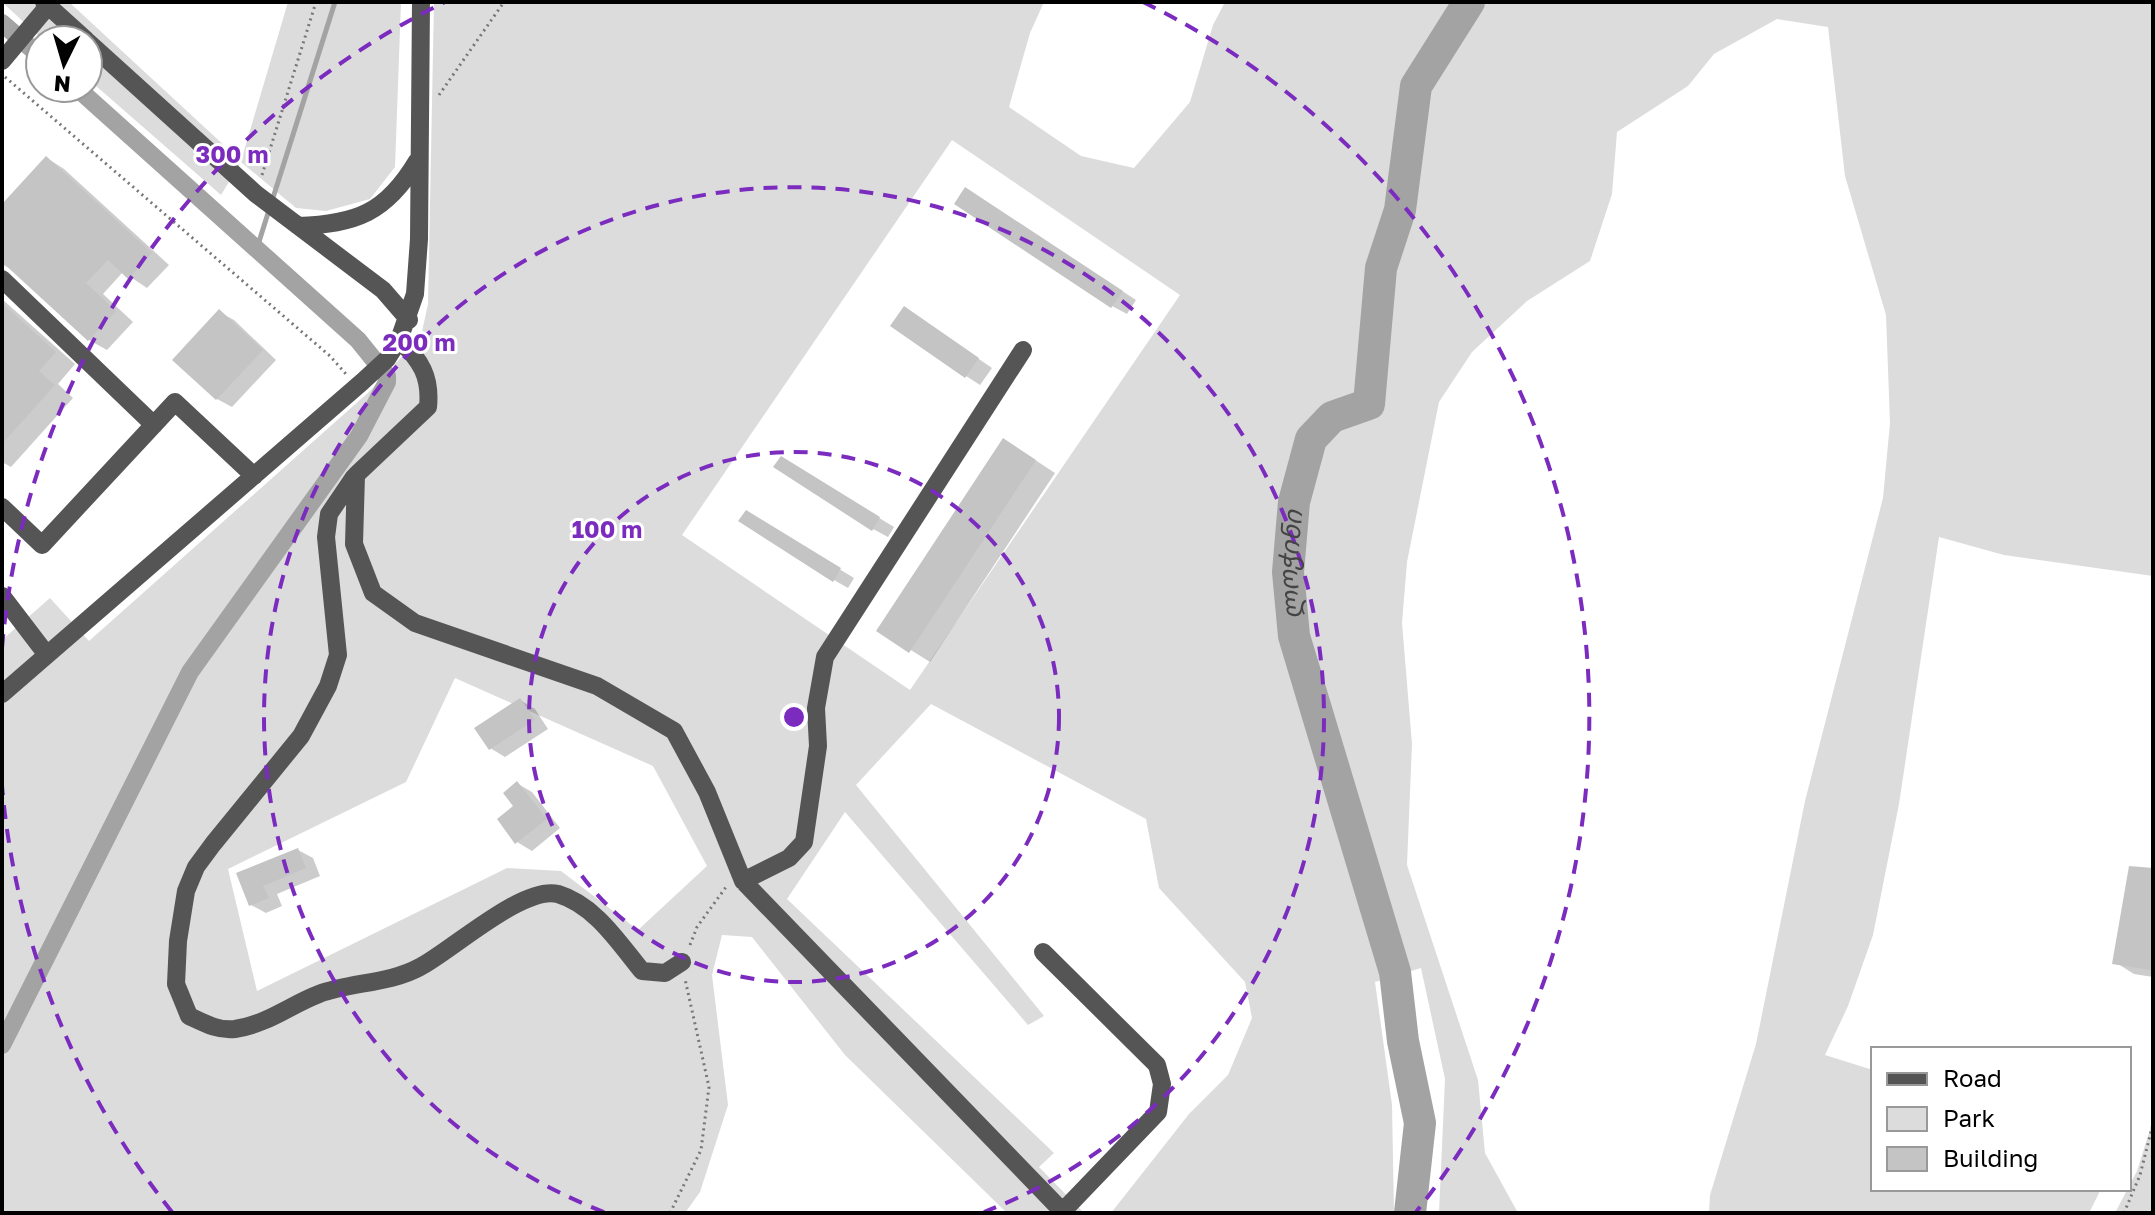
<svg xmlns="http://www.w3.org/2000/svg" width="2155" height="1215" viewBox="0 0 2155 1215" font-family="'Golos Text','Noto Sans Georgian',sans-serif">
<style>
.green{fill:#dcdcdc;fill-rule:evenodd}
.shadow{fill:#0003}
.lines{fill:none;stroke-linecap:round;stroke-linejoin:round}
.stream{stroke:#a3a3a3;stroke-width:5}
.canal{stroke:#a3a3a3;stroke-width:18}
.river{stroke:#a3a3a3;stroke-width:32}
.building{fill:#c4c4c4}
.path{stroke:#777;stroke-width:3;stroke-dasharray:2 4;stroke-linecap:butt}
.minor{stroke:#555;stroke-width:18}
.ring{fill:none;stroke:#7b2cbf;stroke-width:4;stroke-dasharray:14 10}
.labels{text-anchor:middle;stroke-width:6;stroke-linejoin:round;paint-order:stroke}
.water-label{font-size:26px;font-style:italic;fill:#444;stroke:#fff}
.centre{fill:#7b2cbf;stroke:#fff;stroke-width:4}
.ring-label{font-size:24px;text-anchor:middle;font-weight:bold;fill:#7b2cbf;stroke:#fff;stroke-width:6;stroke-linejoin:round;paint-order:stroke}
</style>
<rect width="100%" height="100%" fill="#fff"/>
<path class="green" d="M2,2H69L241,161L288,2H401L395,167L370,199L326,211L296,208L241,162L221,195L88,79V40H43Z
M434,2H1044L1030,33L1009,107L1081,156L1134,168L1190,102L1213,25L1225,2H2153V576L2004,555L1939,537L1899,804L1873,935L1848,1006L1825,1055L1873,1070V1189H2101L2089,1213H1709L1710,1195L1756,1044L1805,801L1883,498L1890,423L1886,315L1845,176L1828,27L1777,19L1714,54L1688,86L1617,132L1612,194L1590,261L1527,301L1472,352L1439,402L1407,562L1402,623L1412,744L1407,865L1478,1080L1485,1153L1518,1213H1439L1445,1079L1421,968L1375,982L1392,1105L1394,1213H1111L1189,1114L1228,1075L1252,1018L1245,982L1159,888L1146,819L931,704L856,785L1044,1016L1028,1025L845,812L787,899L1054,1153L1039,1167L1084,1213H1007L845,1055L752,937L722,935L712,975L728,1105L700,1192L685,1213H2V640L50,598L89,641L370,391L421,336L428,304ZM952,140L1180,295L910,690L682,535ZM455,678L653,766L707,866L638,930L561,871L507,868L257,991L228,869L406,782Z
M2153,1120V1213H2115L2137,1171Z"/>
<path class="shadow" d="M47,158L64,169L169,265L147,288L123,272L103,294L133,322L107,350L89,340L17,273L2,264V207Z
M980,198L1136,300L1127,314L1112,306Z
M2,299L75,364L58,384L73,398L11,467L2,462Z
M905,308L992,368L980,385L966,376Z
M219,312L234,320L276,360L232,407L217,399Z
M1023,452L1055,473L930,662L879,630Z
M782,459L894,527L888,537L873,529Z
M747,513L854,578L848,588L834,580Z
M520,700L535,709L548,729L505,757L490,748Z
M518,784L532,792L560,828L532,851L517,842Z
M298,850L313,858L320,876L277,894L282,906L266,913L251,905L238,875Z
M2131,868L2153,870V977L2134,974L2115,962Z"/>
<g class="lines">
<path class="stream" d="M272,201L335,2
M257,248L269,210"/>
<path class="canal" d="M2,23L40,56
M2,1045L190,672L359,436L387,382V376L358,340L77,88"/>
<path class="river" id="s1" d="M1410,1213L1420,1123L1403,1041L1395,972L1294,636L1288,572L1294,502L1311,439L1332,417L1369,404L1381,268L1400,210L1416,86L1469,2"/>
</g>
<path class="building" d="M46,156L152,253L128,279L108,260L86,283L116,311L88,341L2,262V204Z
M965,187L1123,291L1111,308L954,204Z
M2,303L56,352L39,371L55,385L2,444Z
M904,306L979,358L965,378L890,326Z
M219,309L263,350L216,400L172,360Z
M1003,438L1036,460L909,653L876,631Z
M781,456L880,517L872,531L773,467Z
M746,510L841,568L833,582L738,521Z
M520,698L535,720L489,750L474,728Z
M517,781L547,819L515,844L497,819L513,806L503,793Z
M298,848L306,868L263,886L269,898L249,906L236,873Z
M2129,866L2153,868L2151,970L2112,964Z"/>
<g class="lines">
<path class="path" d="M5,77L330,356L346,374
M439,95L504,2
M262,175L316,2
M690,945L697,927L726,887
M670,1213L701,1150L709,1087L685,979
M2124,1213L2140,1175L2153,1124"/>
<path class="minor" d="M44,2L86,40
M88,42L256,194L383,290L409,320
M2,61L48,6
M298,226C356,224 386,213 417,161
M2,279L154,425
M399,340C421,360 431,377 428,407L356,475L354,544L373,593L415,623L597,686L674,731L707,792L743,881L1064,1213
M354,477L329,514L326,537L338,655L328,686L301,736L213,844L196,867L186,891L178,941L176,984L189,1016C204,1023 218,1031 235,1029C268,1024 290,1005 319,994C351,982 389,984 420,967C451,951 523,885 558,894C595,905 619,943 642,971L665,973L682,962
M2,507L42,545L175,402L254,476
M2,596L47,655
M2,694L362,382L387,359L399,340L415,294L419,239L421,2
M743,881L789,858L804,842L818,746L816,708L825,657L1023,350
M1043,952L1157,1065L1162,1084L1158,1112L1063,1211"/>
</g>
<g class="ring">
<circle cx="794" cy="717" r="265"/>
<path d="M604 1212A530 530 0 1 1 984 1212"/>
<path d="M172 1212A795 795 0 0 1 2 786M2 648A795 795 0 0 1 445 2M1143 2A795 795 0 0 1 1416 1212"/>
</g>
<g class="labels">
<g class="water-label">
<text dy="9" stroke="none"><textPath href="#s1" startOffset="666">ლოჭინი</textPath></text>
</g>
</g>
<circle cx="794" cy="717" r="12" class="centre"/>
<g class="ring-label">
<text x="232" y="163">300 m</text>
<text x="419" y="351">200 m</text>
<text x="607" y="538">100 m</text>
</g>
<rect width="2155" height="1215" fill="none" stroke="#000000" stroke-width="8"/>
<rect x="1871" y="1047" width="260" height="144" fill="#ffffff" stroke="#999999" stroke-width="2"/>
<rect x="1887" y="1073" width="40" height="12" fill="#555555" stroke="#999999" stroke-width="2"/>
<text x="1943" y="1087" font-size="24" fill="#000000">Road</text>
<rect x="1887" y="1107" width="40" height="24" fill="#dcdcdc" stroke="#999999" stroke-width="2"/>
<text x="1943" y="1127" font-size="24" fill="#000000">Park</text>
<rect x="1887" y="1147" width="40" height="24" fill="#c4c4c4" stroke="#999999" stroke-width="2"/>
<text x="1943" y="1167" font-size="24" fill="#000000">Building</text>
<g transform="translate(64 64) rotate(185)"><circle r="38" fill="#ffffff" stroke="#999999" stroke-width="2"/>
<path d="M0-6L14 30L0 20L-14 30Z" fill="#000000"/>
<text y="-12" font-size="22" font-weight="bold" text-anchor="middle" fill="#000000">N</text>
</g>
</svg>
